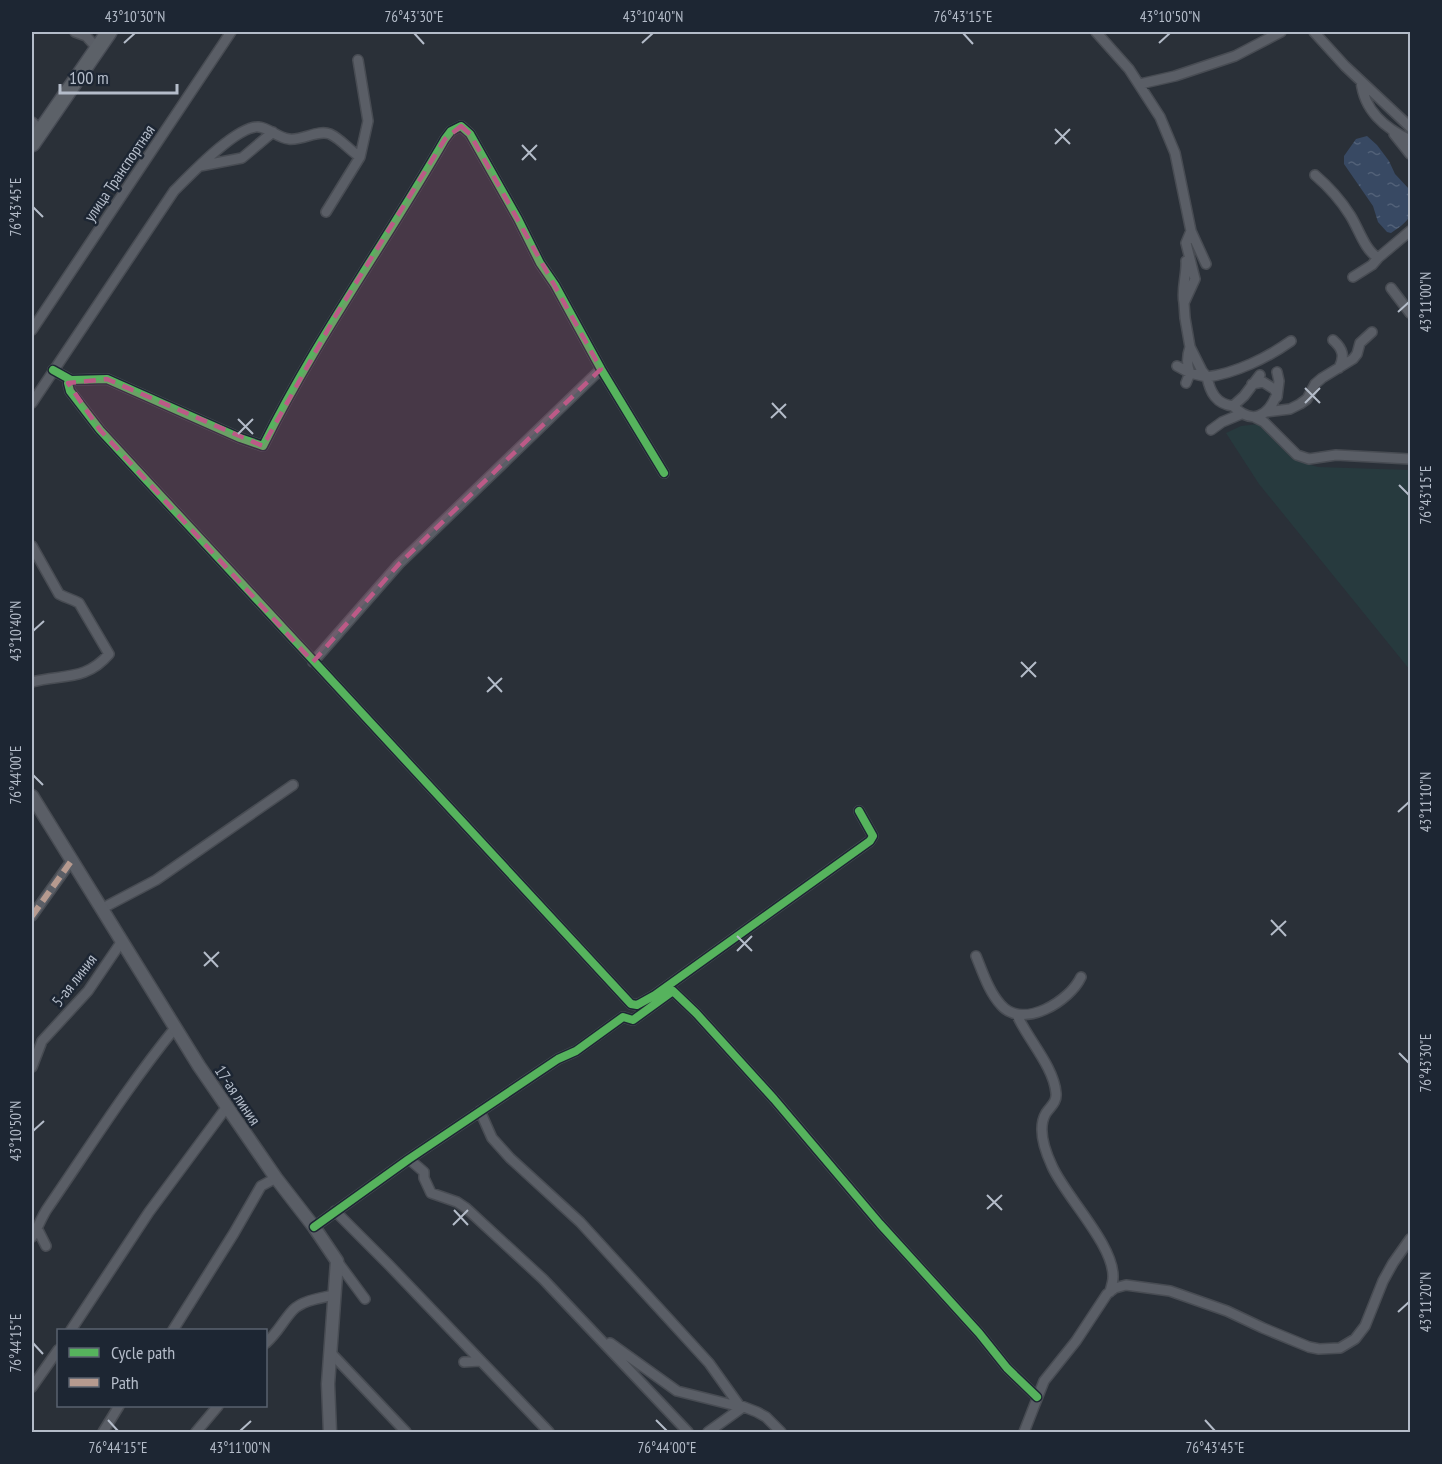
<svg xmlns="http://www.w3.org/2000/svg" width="1442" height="1464" viewBox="0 0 1442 1464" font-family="'PT Sans Narrow',sans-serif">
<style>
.grass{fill:#273a3e}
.water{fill:url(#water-ripples)}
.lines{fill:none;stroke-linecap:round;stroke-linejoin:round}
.minor-casing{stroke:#484c53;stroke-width:12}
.tertiary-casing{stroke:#484c53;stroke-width:15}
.primary-casing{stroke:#484c55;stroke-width:18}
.minor{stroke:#5a5e66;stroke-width:9}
.tertiary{stroke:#5a5e66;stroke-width:12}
.primary{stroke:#5c6168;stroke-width:15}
.quiet{stroke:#b69a8f;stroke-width:6;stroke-dasharray:12 6;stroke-linecap:butt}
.cycleway-casing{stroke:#1d2633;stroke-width:11}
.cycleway{stroke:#56b35d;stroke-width:8}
.marked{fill:#bc5a87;fill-opacity:0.2;stroke:#bc5a87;stroke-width:4.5;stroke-dasharray:12 8;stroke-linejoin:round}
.ticks{fill:none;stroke:#b4bcc9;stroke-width:2}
.labels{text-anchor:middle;stroke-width:5;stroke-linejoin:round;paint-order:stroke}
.street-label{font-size:16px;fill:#b4bcc9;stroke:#1d2633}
.neatline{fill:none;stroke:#b4bcc9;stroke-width:2}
.ticks-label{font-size:15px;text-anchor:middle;fill:#b4bcc9}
</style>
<defs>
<pattern id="water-ripples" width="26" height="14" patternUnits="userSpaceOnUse" patternTransform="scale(1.5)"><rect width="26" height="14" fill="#384963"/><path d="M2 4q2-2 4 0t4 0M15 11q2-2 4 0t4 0" fill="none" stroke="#526178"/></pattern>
</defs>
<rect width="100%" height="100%" fill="#2a3038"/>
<path class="grass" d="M1259,424L1300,462L1318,467L1410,470V670L1259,484L1226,433L1241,426Z"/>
<path class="water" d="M1367,136L1377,145L1389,161L1395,174L1410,190C1411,216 1414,218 1391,233L1387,232L1378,222L1373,206L1344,164V156L1356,139Z"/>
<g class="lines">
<defs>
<path id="minor" d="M75,32L86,36L97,48
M1096,32L1129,69L1160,117L1175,153L1191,231L1206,264
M1314,32L1345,66L1410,127
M1361,81C1364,111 1385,128 1410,140
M1140,84L1175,76L1235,56L1281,32
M32,122L41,131
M1394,134L1410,154
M200,166L242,158L273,132
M1315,175C1329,187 1340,199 1350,215C1359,229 1364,249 1378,258L1410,231
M326,212L360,157
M1191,231L1186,243L1195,279L1184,303L1185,318L1190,347L1202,371L1207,377C1236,373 1267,358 1291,341
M1353,277L1372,265L1378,258
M1391,288L1410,313
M1184,303C1181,290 1187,274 1186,261
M32,330L231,32
M1333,340C1343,349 1345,356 1339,368
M1190,347C1187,356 1186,364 1190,373L1207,377C1210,392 1216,404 1233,406L1244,396L1260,375
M1177,366L1190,373L1186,383
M53,370L71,380L107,379L240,438L263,446C316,339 386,242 445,139L451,131L461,126L470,134L518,219L540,263L555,285L601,369L664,473
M1277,372L1279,381L1277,397
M71,380L68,383L70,391L100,430L631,1004L637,1005L655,995L870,841L873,836L859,811
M32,403L174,191C189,176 238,124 259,127C269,128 278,138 289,139C302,141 318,129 330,134C341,139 349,150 360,157L368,121L358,60
M1233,406C1252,425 1268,417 1277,394L1274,389L1263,382L1252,384
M1266,412L1290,409L1300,404L1307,399L1315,384L1322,378L1353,359L1357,354L1360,343L1372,332
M1254,417L1264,422L1297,455L1309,459L1336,455L1410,459
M1211,430L1222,422L1241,414
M32,546L59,594C66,598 72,599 79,603L109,654C86,681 63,674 32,682
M313,662L399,564L601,369
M101,909L156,880L293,785
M32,916L72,860
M976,956C983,973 989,992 1001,1005C1023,1030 1070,1001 1081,977
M1017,1015C1027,1038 1054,1067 1056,1093C1057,1102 1051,1106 1046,1113C1037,1128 1045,1151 1052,1166C1065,1196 1115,1246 1113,1278C1113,1282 1111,1287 1110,1292
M32,1067L42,1041L88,991L122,941
M480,1111L492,1138L510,1158L580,1222L709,1363L739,1405L757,1412L766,1417L781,1432
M409,1159L424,1172V1178L431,1193L457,1202L466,1208L543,1279L688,1432
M335,1211L389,1265L549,1432
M314,1227L409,1159L558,1059L576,1051L623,1017L633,1020L673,991L696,1013L774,1099L880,1224L979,1333L1007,1368L1037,1397
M37,1228L46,1246
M32,1237C38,1228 41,1218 47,1209C89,1148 128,1086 175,1028
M337,1261L365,1299
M71,1330L149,1212L226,1108
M173,1330L234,1233L261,1186L276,1178
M266,1343C279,1331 282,1322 293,1310C303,1300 321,1298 334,1295
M610,1343L677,1391L741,1407
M330,1352L406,1432
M464,1362L480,1361
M32,1387L58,1350
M103,1432L119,1406
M196,1432L218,1406
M708,1432L743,1407
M1024,1432L1044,1381L1076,1341L1107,1294L1115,1288L1126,1285L1170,1291L1227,1311L1263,1328L1309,1347L1319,1349L1340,1348L1355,1339L1365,1326L1383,1281L1393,1263L1410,1239"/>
<path id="tertiary" d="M32,796L199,1066L276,1178L314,1227L337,1261L328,1384L330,1432"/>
<path id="primary" d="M32,144L109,32"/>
</defs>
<use href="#minor" class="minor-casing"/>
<use href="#tertiary" class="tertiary-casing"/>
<use href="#primary" class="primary-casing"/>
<use href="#minor" class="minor"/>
<use href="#tertiary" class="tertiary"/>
<use href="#primary" class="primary"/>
<path class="quiet" d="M32,916L72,860"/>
<defs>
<path id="cycleway" d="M53,370L71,380L107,379L240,438L263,446C316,339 386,242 445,139L451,131L461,126L470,134L518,219L540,263L555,285L601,369L664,473
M71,380L68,383L70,391L100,430L631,1004L637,1005L655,995L870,841L873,836L859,811
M314,1227L409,1159L558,1059L576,1051L623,1017L633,1020L673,991L696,1013L774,1099L880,1224L979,1333L1007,1368L1037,1397"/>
</defs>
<use href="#cycleway" class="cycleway-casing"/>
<use href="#cycleway" class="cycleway"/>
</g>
<path class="marked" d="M461,126L470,134L601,369L399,564L313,662L100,430L68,383L107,379L263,446L336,315L445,139Z"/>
<path class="ticks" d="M414,33L424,44M963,33L973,44M124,43L135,33M642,43L653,33M1159,43L1170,33M1055,129L1070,144M1055,144L1070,129M522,145L536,160M522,160L537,145M33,207L43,217M1398,312L1409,302M1305,388L1320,403M772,403L786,418M1305,403L1320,388M771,418L786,404M238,419L253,434M238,434L253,419M1399,485L1409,495M33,631L44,621M1021,662L1036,677M488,677L502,692M1021,677L1036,662M487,692L502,678M33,775L43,785M1398,812L1409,802M1271,920L1286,936M1271,935L1286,921M737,936L752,951M737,951L752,936M204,952L218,967M204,966L219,952M1399,1053L1409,1063M33,1131L44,1121M987,1195L1002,1210M987,1209L1002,1195M454,1210L468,1225M453,1225L468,1210M1398,1312L1409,1302M33,1343L43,1354M108,1420L118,1431M656,1420L667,1431M1205,1420L1215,1431M240,1431L251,1421"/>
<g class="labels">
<g class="street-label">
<text transform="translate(119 173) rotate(-56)" y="6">улица Транспортная</text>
<text transform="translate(74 980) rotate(-52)" y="6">5-ая линия</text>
<text transform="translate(238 1095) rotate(56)" y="6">17-ая линия</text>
</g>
</g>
<rect width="1442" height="1464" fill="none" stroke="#1d2633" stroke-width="66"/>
<rect x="57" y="1329" width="210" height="78" fill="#1d2633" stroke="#59626f" stroke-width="1.5"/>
<rect x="69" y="1348" width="30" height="9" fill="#56b35d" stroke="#59626f" stroke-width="1.5"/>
<text x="111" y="1359" font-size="18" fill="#b4bcc9">Cycle path</text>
<rect x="69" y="1378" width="30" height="9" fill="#b69a8f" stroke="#59626f" stroke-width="1.5"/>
<text x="111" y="1389" font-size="18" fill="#b4bcc9">Path</text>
<path d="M60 84v9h117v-9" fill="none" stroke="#b4bcc9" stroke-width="3"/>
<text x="69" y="84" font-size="18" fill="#b4bcc9" stroke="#1d2633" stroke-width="4.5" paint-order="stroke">100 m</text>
<rect x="33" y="33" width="1376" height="1398" class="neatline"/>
<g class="ticks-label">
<text x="135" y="22">43°10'30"N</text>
<text x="414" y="22">76°43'30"E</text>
<text x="653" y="22">43°10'40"N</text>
<text x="963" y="22">76°43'15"E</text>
<text x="1170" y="22">43°10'50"N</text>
<text transform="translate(16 207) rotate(-90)" y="5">76°43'45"E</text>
<text transform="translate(1426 302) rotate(-90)" y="5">43°11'00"N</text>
<text transform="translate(1426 495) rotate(-90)" y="5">76°43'15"E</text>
<text transform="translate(16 631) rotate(-90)" y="5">43°10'40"N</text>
<text transform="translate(16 775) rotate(-90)" y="5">76°44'00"E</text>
<text transform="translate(1426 802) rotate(-90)" y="5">43°11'10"N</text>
<text transform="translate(1426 1063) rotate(-90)" y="5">76°43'30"E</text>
<text transform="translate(16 1131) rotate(-90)" y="5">43°10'50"N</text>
<text transform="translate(1426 1302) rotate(-90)" y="5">43°11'20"N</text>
<text transform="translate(16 1343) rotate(-90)" y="5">76°44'15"E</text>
<text x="118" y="1453">76°44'15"E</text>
<text x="240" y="1453">43°11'00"N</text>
<text x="667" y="1453">76°44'00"E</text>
<text x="1215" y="1453">76°43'45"E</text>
</g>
</svg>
